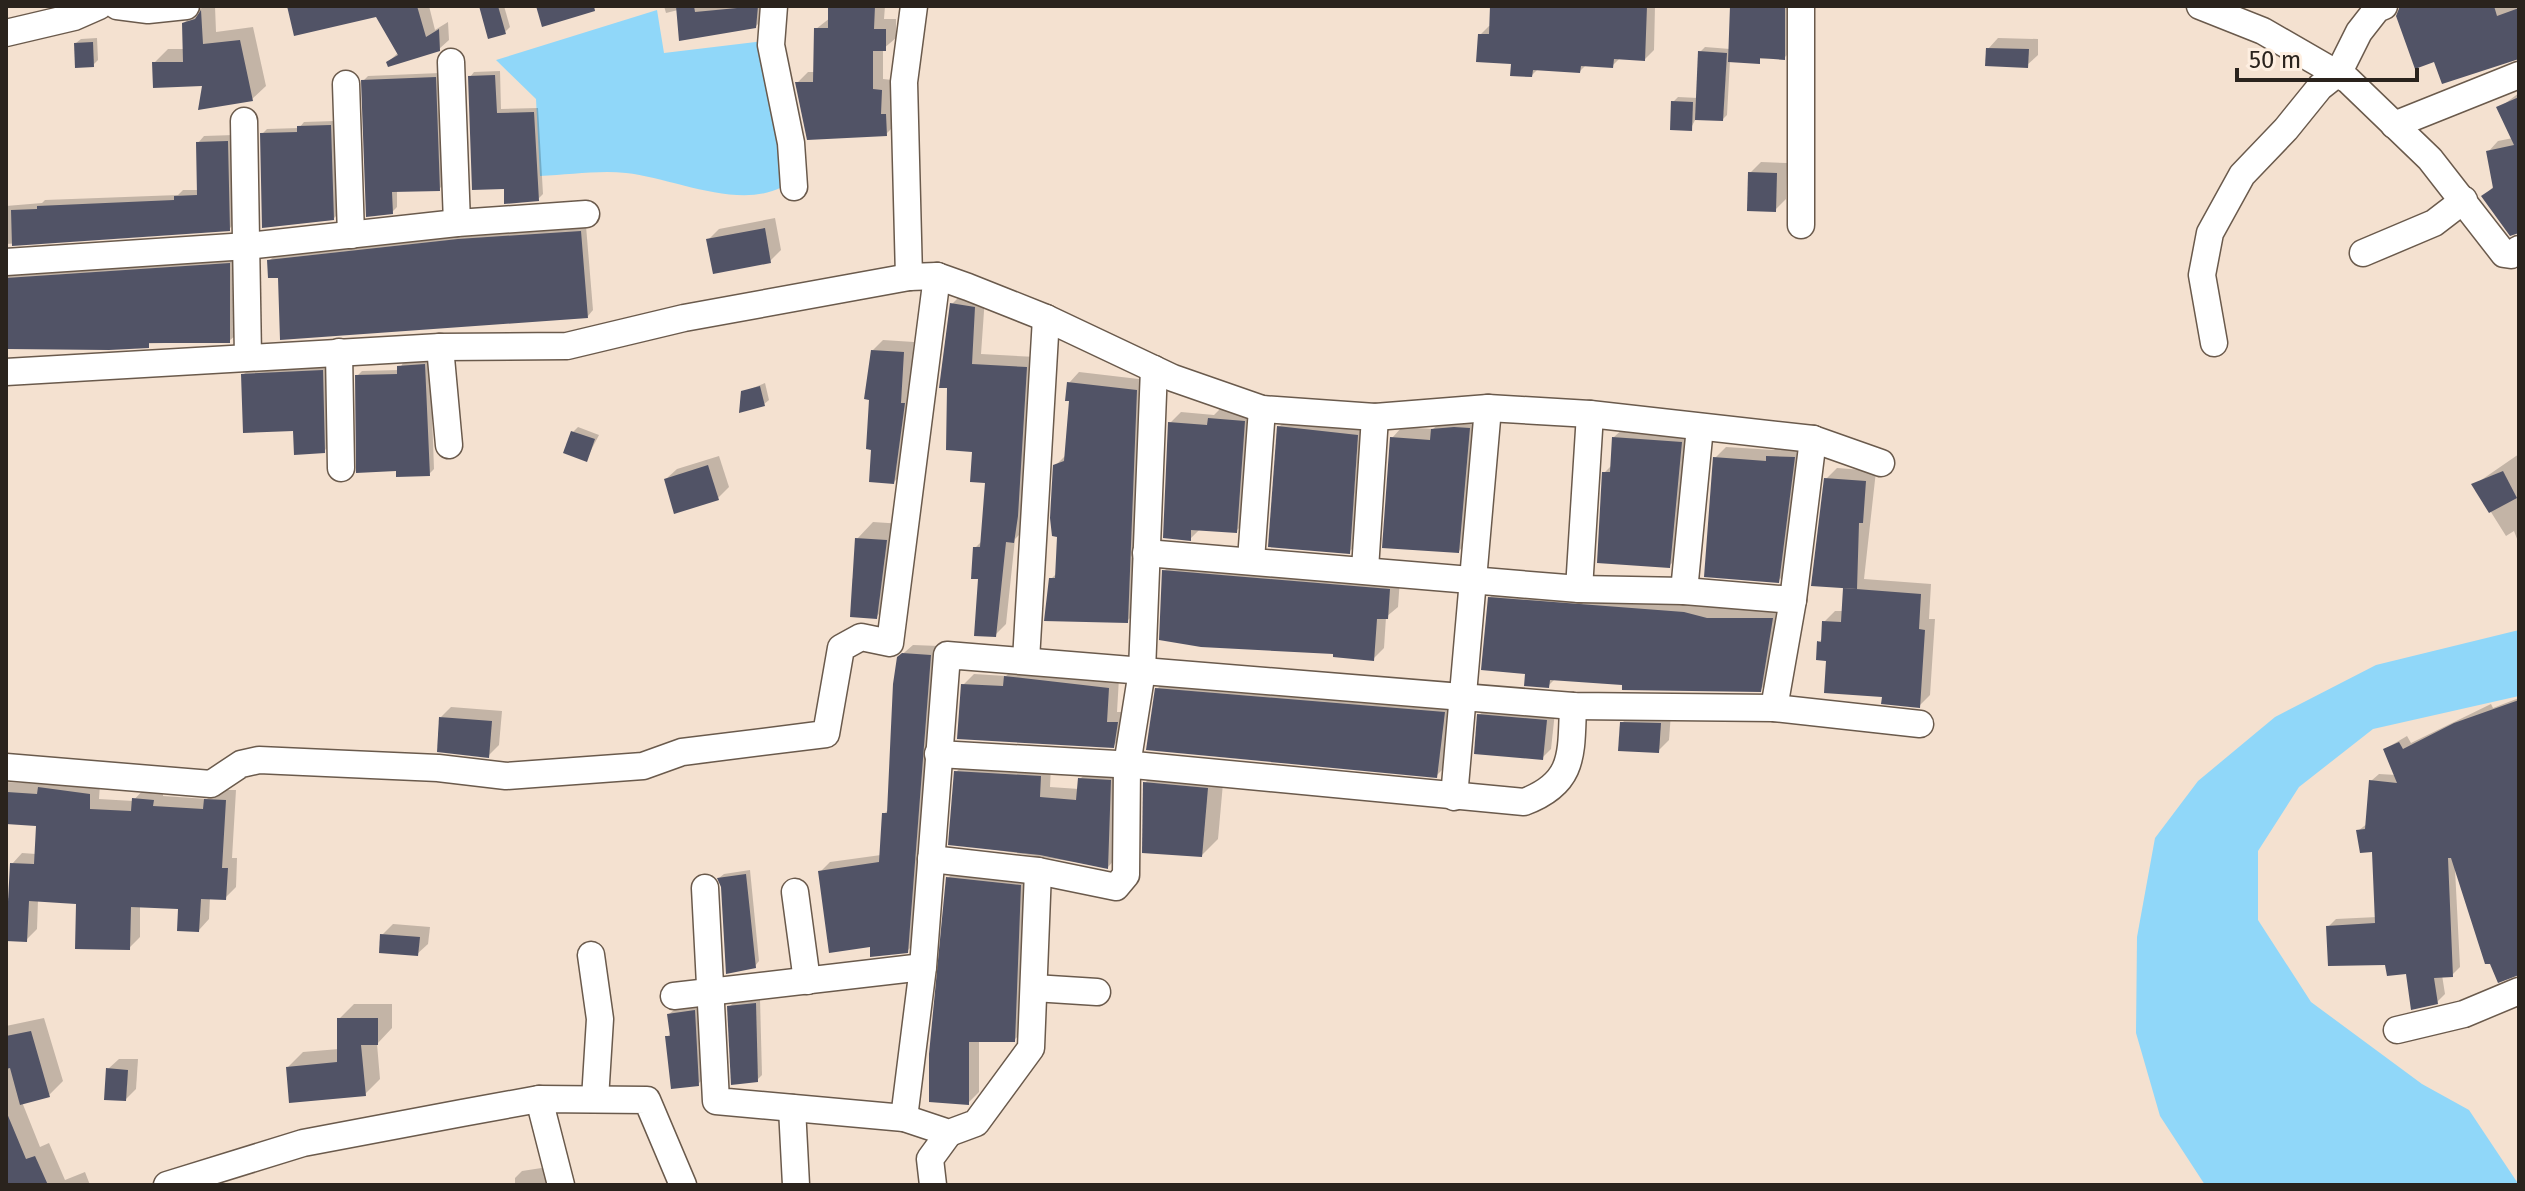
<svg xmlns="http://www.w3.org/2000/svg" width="2525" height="1191" viewBox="0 0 2525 1191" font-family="'Fira Sans',sans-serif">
<rect width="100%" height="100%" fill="#f4e1d0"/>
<g fill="#90d7f9">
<path d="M657 10 664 53 764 41 786 172 782 187C738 210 673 178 626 173 599 170 568 175 540 176L536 99 496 60Z"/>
<polygon points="2519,630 2519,696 2373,729 2299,787 2258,851 2258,920 2311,1002 2422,1084 2469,1110 2519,1185 2205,1185 2160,1116 2136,1033 2137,937 2155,838 2198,781 2275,717 2376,665"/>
</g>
<g fill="#0003">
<polygon points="207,6 215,6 216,32 253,27 266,86 252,99 154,63 168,49 185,49 184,23 197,10"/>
<polygon points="289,6 429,6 435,30 448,22 449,40 439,49 388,62 399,52 377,15"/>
<polygon points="485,6 504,6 510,27 505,32"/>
<polygon points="664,6 766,6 765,17 755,27 678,10 666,13"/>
<polygon points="830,6 885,6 884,19 896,19 896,38 883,49 883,79 892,80 891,104 896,104 897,123 886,134 797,83 808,72 815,72 816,29 830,18"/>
<polygon points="1509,6 1655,6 1654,50 1645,59 1620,58 1613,65 1587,64 1580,71 1538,69 1532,75 1480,35 1489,26 1508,26"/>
<polygon points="1732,6 1794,6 1792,50 1784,58 1730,60 1727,115 1723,119 1696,118 1691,128 1673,102 1678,97 1698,98 1700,52 1705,47 1730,49"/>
<polygon points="2403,6 2519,6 2519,48 2435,59"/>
<polygon points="97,38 98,60 93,65 76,43 81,39"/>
<polygon points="1998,38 2038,39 2038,55 2027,65 1988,49"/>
<polygon points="500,71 501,109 538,108 543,194 538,199 506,187 470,77 474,72"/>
<polygon points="440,73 444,184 439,189 397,190 397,207 392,212 363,81 368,76"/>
<polygon points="2519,93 2519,231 2484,196 2495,185 2488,152 2498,141 2513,138 2499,108"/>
<polygon points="335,121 339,213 334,218 262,134 267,129 299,128 304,122"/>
<polygon points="234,135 235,223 229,229 6,244 6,206 42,203 45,200 178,195 183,190 199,190 198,143 204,136"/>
<polygon points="1761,162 1787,163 1786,199 1775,210 1750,173"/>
<polygon points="775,218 781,250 770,261 708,240 719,229"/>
<polygon points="586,226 593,310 588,316 280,276 269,261 275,255 466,234"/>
<polygon points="235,258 236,335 229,341 6,348 6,269"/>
<polygon points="962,294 985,297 981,354 1037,357 1024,530 1015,539 1006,624 995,635 975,548 983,540 987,481 974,450 952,304"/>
<polygon points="883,340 914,342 904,471 894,482 873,448 872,351"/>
<polygon points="430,360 434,469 429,474 357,376 362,371 399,370 404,361"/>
<polygon points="327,366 329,446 324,451 243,375 248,370"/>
<polygon points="1079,372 1147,380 1138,610 1127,621 1051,579 1057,573 1059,535 1055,466 1067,454 1071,399 1069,383"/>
<polygon points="765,383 769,400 764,404 743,392"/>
<polygon points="1221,408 1255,411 1247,520 1236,531 1200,529 1190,539 1170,423 1181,412 1214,415"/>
<polygon points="1290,416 1368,425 1360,541 1349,552 1279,427"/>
<polygon points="1480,418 1469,540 1459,551 1392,438 1402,427 1433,429 1444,419"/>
<polygon points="578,427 599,435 586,460 573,432"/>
<polygon points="1625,427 1692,432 1680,555 1669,566 1604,473 1613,464 1614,437"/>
<polygon points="1779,446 1804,447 1789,570 1778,581 1715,458 1726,447 1774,450"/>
<polygon points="2519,454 2519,544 2514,531 2506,536 2474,485"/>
<polygon points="719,456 729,487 718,498 666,479 677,469"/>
<polygon points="1837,468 1876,471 1864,579 1931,584 1929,619 1935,619 1930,695 1919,706 1884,695 1828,659 1819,642 1823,638 1824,622 1835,611 1844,611 1845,589 1826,479"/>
<polygon points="873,522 903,524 893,600 876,617 857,539"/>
<polygon points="1175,560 1400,579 1398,607 1386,617 1384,648 1373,659 1164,571"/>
<polygon points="1500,588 1696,602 1719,608 1782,608 1771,679 1760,690 1556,678 1548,686 1489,598"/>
<polygon points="913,645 939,646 917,941 907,951 873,945 820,872 830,862 881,855 884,814 889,809 898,658"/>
<polygon points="1016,666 1119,678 1117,712 1127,712 1124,735 1113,746 963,685 974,674 1006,676"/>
<polygon points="1168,678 1455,702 1447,765 1436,776 1157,689"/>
<polygon points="2519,698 2519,975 2455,869 2460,967 2452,975 2442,975 2445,994 2437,1002 2407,971 2387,963 2328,927 2336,919 2377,917 2374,850 2358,831 2368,823 2371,781 2379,774 2396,775 2385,749 2407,736 2411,743 2491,704 2493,708"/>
<polygon points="451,707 502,711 499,745 488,756 441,717"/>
<polygon points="1488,707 1555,712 1551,749 1542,758 1479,715"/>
<polygon points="1633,712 1671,713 1669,740 1658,751 1622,723"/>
<polygon points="967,761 1051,766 1050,787 1079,789 1080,779 1091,768 1121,770 1118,856 1108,867 951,843 956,772"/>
<polygon points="1161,766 1224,772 1218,839 1202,855 1145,783"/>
<polygon points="51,777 100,784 99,799 133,801 144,789 163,789 163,796 207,799 216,790 236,790 232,858 237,858 236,887 225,898 210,897 209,919 199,930 180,907 140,905 140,937 129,948 78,903 38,900 37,929 26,940 6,939 6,898 9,898 12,864 22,853 36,854 38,824 6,822 6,782 44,784"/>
<polygon points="959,867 1031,875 1025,1030 1014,1040 979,1040 979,1092 968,1103 948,878"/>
<polygon points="750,870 759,961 755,966 719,878 724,874"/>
<polygon points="393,924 430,927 428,944 417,954 382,935"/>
<polygon points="760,999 762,1075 757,1080 729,1007 734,1002"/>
<polygon points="354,1004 392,1004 392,1028 377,1044 380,1079 365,1094 288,1067 303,1052 339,1049 339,1019"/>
<polygon points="699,1006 703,1079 698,1084 667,1037 671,1033 669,1014 674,1010"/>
<polygon points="44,1018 63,1081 49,1095 22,1102 40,1147 49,1143 65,1180 85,1172 90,1185 6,1185 6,1026"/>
<polygon points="119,1059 138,1059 136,1089 126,1099 108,1069"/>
<polygon points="548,1167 550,1185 515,1185 515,1178 522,1171"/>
</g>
<g fill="#515366">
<polygon points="287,6 417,6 426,37 439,29 440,51 388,67 386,62 398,55 376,17 294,36"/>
<polygon points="479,6 498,6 506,34 488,39"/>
<polygon points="536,6 594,6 595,11 542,27"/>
<polygon points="676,6 694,6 695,12 758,6 756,28 679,41"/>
<polygon points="828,6 875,6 874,29 886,29 886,51 873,51 873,89 882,90 881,114 886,114 887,136 807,140 795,82 813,82 814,28 828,28"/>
<polygon points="1490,6 1647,6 1645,61 1614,59 1613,68 1581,66 1580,73 1533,70 1532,77 1510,76 1511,64 1476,62 1478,34 1489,34"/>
<polygon points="1730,6 1785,6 1785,60 1760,58 1760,64 1728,62"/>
<polygon points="2400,6 2494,6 2497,16 2519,8 2519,59 2442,84 2434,62 2415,69 2396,16"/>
<polygon points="201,10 203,44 240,40 253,101 198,110 202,86 153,88 152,62 183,62 182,23 195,19"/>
<polygon points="93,42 94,67 75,68 74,43"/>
<polygon points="1986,48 2029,49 2028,68 1985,66"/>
<polygon points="1698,51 1727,53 1723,121 1695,120"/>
<polygon points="495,75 497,113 534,112 539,201 504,204 504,189 472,190 468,76"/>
<polygon points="436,77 440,191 392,192 393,214 366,217 361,80"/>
<polygon points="2519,97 2519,233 2510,236 2481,196 2493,188 2486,151 2514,145 2496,107"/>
<polygon points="1671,101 1693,102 1692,131 1670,130"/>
<polygon points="331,125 334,220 262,228 260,133 297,132 297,126"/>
<polygon points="228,141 230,231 12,246 11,210 37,209 37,206 174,200 174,196 197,195 196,142"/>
<polygon points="1748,172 1777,173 1776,212 1747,211"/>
<polygon points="765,228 771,263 713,274 706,239"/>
<polygon points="581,231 588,318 280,340 278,278 268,278 267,260 458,239"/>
<polygon points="230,263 230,343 149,343 149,348 109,350 6,349 6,278"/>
<polygon points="950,303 975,307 972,364 1027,367 1018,516 1014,543 1006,542 996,637 974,636 978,579 971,579 973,547 980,547 985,483 970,482 972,452 946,450 947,388 939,388"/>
<polygon points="871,350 904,352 901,403 905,403 894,484 869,482 871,450 866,449 869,400 864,399"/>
<polygon points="425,364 430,476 396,477 396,471 356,473 355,375 397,374 397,366"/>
<polygon points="323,370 325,453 294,455 293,431 243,433 241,374"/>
<polygon points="1067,382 1137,390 1128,623 1044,621 1049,578 1055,578 1057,537 1052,536 1050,518 1053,465 1064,461 1069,401 1065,401"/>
<polygon points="760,386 765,406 739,413 741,391"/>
<polygon points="1208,418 1245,421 1237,533 1191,530 1191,541 1163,538 1168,422 1207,425"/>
<polygon points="1277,426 1358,435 1350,554 1268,547"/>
<polygon points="1454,427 1470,428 1459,553 1382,548 1390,437 1430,440 1431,429"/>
<polygon points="571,431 595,439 587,462 563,453"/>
<polygon points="1612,437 1682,442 1670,568 1597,563 1602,472 1610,472"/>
<polygon points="1766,456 1795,457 1779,583 1704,577 1713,457 1766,461"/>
<polygon points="708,465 719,500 674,514 664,479"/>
<polygon points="2503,471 2517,498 2489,513 2471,484"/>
<polygon points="1824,478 1866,481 1863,523 1859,523 1857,589 1811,586"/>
<polygon points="855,538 887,540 877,619 850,617"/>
<polygon points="1162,570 1390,589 1388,619 1377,619 1374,661 1333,657 1333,654 1201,647 1159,640"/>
<polygon points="1843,588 1921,594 1919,629 1925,630 1920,708 1881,704 1882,697 1824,693 1826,661 1816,660 1817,641 1821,642 1822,621 1841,622"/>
<polygon points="1488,597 1684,612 1707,618 1773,618 1761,692 1622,690 1622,685 1550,680 1549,688 1524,686 1525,674 1481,670"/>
<polygon points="902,653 931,655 908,953 870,957 870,947 829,953 818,871 879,862 882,813 887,813 893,684 897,657"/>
<polygon points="1004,676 1109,688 1107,722 1118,722 1114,748 957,739 961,684 1003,686"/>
<polygon points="1155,688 1445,712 1437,778 1146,750"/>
<polygon points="2519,700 2519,975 2498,983 2490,964 2485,964 2451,858 2448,858 2453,977 2434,978 2438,1004 2411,1010 2406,974 2387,976 2385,965 2328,966 2326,926 2375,923 2372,852 2360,853 2356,830 2365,829 2369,780 2397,783 2383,749 2399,742 2403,749 2454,723"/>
<polygon points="1477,714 1547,720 1543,760 1474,754"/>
<polygon points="439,717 492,721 489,758 437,752"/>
<polygon points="1620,722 1661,723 1659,753 1618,751"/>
<polygon points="954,771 1041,776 1040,797 1076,800 1078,778 1111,780 1108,869 1040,855 948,845"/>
<polygon points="1143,782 1208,788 1202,857 1142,853"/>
<polygon points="38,787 90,794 90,809 131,811 132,798 154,800 153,806 203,809 204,799 226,800 222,868 228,868 226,900 201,899 199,932 177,931 178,909 131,907 130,950 75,949 76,904 29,901 27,942 6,941 10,863 34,864 36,826 6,824 7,792 37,794"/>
<polygon points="746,874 756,968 726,974 721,887 717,878"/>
<polygon points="946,877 1021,885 1015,1042 969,1042 969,1105 929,1102 929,1054"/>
<polygon points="380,934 420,937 418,956 379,953"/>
<polygon points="756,1003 758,1082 731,1085 727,1006"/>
<polygon points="695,1010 699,1086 671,1089 665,1036 670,1036 667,1014"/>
<polygon points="337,1018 378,1018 378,1045 361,1045 366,1096 289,1103 286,1067 337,1062"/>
<polygon points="31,1031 50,1097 20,1105 10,1068 6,1069 6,1036"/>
<polygon points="106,1068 128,1070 126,1101 104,1100"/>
<polygon points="6,1111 26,1159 35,1156 48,1185 6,1185"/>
</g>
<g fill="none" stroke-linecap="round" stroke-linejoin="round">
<defs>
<g id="street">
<polyline points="117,6 148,10 186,6"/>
<polyline points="774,6 771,45 791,143 794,187"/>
<polyline points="2200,6 2263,31 2348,80 2430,159 2504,254 2511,255 2519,249"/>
<polyline points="6,33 74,17 99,6"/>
<polyline points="451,62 457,223"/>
<polyline points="346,84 351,235"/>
<polyline points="244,121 248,357"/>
<polyline points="2394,125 2519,75"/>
<polyline points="1801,225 1801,6"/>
<polyline points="2363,253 2434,223 2464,200"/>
<polyline points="6,262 247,246 457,223 586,214"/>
<polyline points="909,277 904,82 914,6"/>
<polyline points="2214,343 2202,275 2210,233 2242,175 2286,129 2320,87 2339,72 2359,32 2377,9 2384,6"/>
<polyline points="440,347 449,445"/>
<polyline points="339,352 341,468"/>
<polyline points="6,372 440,347 567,346 684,318 909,277 937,276 968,287 1046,318 1173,378 1262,409 1375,417 1488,408 1590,414 1813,439 1881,463"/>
<polyline points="1146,553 1579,589 1684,591 1793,600"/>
<polyline points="1251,560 1262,409"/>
<polyline points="1365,569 1375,417"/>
<polyline points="1579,589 1590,414"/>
<polyline points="1684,591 1700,427"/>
<polyline points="1026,660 1046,318"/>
<polyline points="1774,708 1793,600 1813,439"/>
<path d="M938 754 1134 765 1524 802C1575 783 1571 754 1573 706"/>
<polyline points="6,767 211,784 241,764 259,760 438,768 506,776 643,766 682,752 826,734 841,648 861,637 890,643 937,276"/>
<polyline points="1454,797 1488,408"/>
<polyline points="931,859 1038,871 1116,887 1126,875 1127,765 1142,671 1154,369"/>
<polyline points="705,888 716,1101 904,1118 949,1133 976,1123 1031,1048 1038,871"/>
<polyline points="795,892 807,981"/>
<polyline points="591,955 600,1019 595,1099"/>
<polyline points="1034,988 1097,992"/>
<polyline points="674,996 923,967"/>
<polyline points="2397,1030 2464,1014 2519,991"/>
<polyline points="539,1099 561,1185"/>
<polyline points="792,1108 796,1185"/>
<polyline points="904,1118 923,967 947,655 1573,706 1774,708 1920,724"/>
<polyline points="167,1185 303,1143 462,1113 539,1099 647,1100 683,1185"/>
<polyline points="933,1185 930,1159 949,1133"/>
</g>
</defs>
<use href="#street" stroke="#6a5a4c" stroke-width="29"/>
<use href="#street" stroke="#fff" stroke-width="26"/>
</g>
<rect width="2525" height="1191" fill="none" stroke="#2a231d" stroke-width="16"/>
<path d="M2237 68v12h180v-12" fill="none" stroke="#2a231d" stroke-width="4"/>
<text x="2249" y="68" font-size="24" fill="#2a231d" stroke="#feefe1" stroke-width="6" paint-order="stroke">50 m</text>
</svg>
